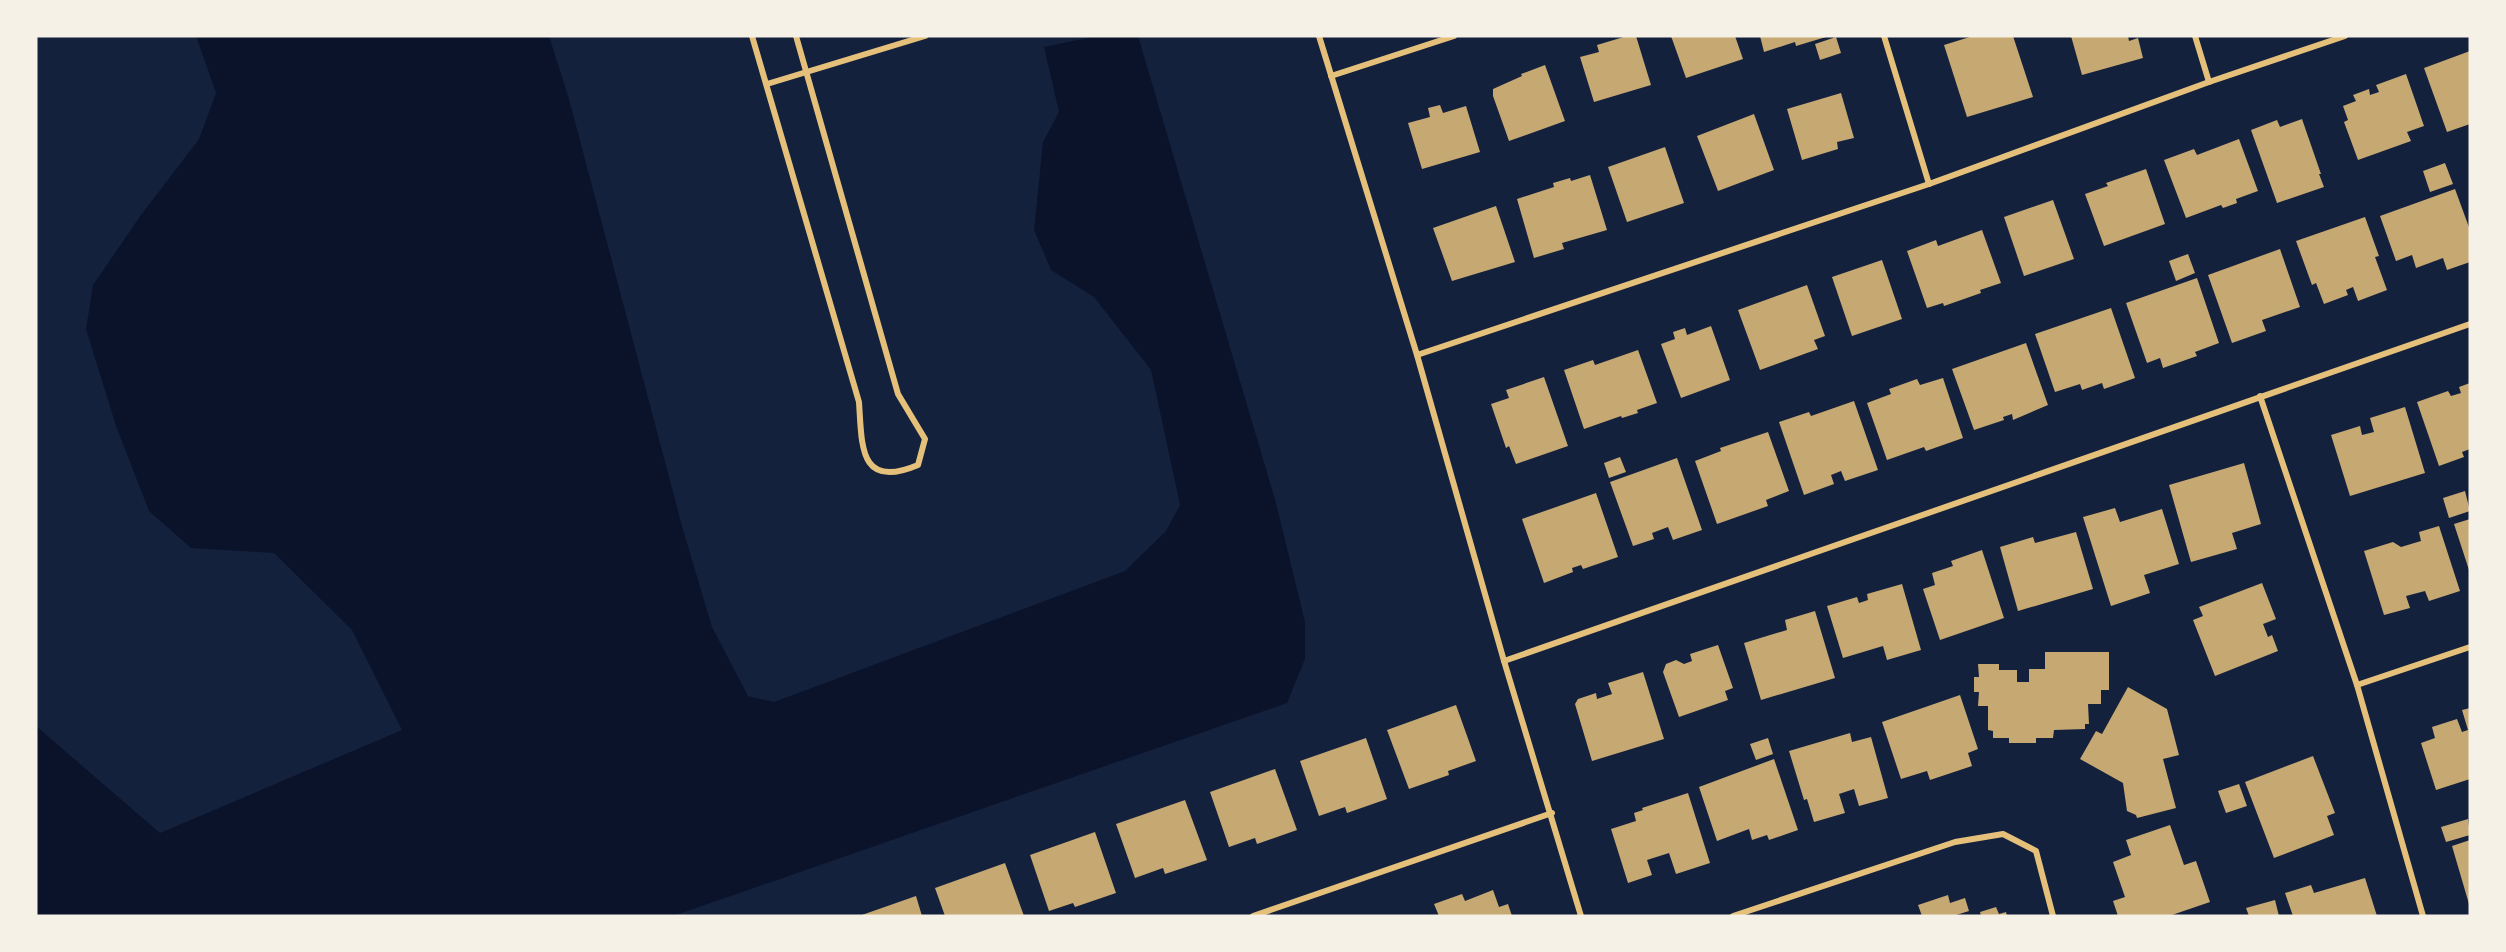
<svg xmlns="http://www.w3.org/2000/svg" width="2506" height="952" viewBox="0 0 2506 952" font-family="Raleway,sans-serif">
<rect width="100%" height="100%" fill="#14213d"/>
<polygon fill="#0b132b" points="196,36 549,36 569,99 682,526 712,627 748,696 774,702 1125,571 1166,531 1180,505 1151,370 1094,297 1051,270 1034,230 1043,142 1059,112 1044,47 1097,36 1138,36 1276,503 1305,622 1305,659 1287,703 673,916 36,916 36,726 160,833 402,730 352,630 274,553 191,548 149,511 116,426 86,329 93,285 141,215 199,139 216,93"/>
<g fill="#c6a872">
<polygon points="1627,36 1636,36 1651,85 1594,102 1580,57 1599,52 1597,45"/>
<polygon points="1671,36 1735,36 1743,59 1686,78"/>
<polygon points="1760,36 1826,36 1826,37 1796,46 1795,42 1764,52"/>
<polygon points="1973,36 2013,36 2033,97 1967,117 1944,45"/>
<polygon points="2071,36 2128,36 2129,41 2138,38 2143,58 2082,75"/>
<polygon points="1836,37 1841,53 1820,60 1815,44"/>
<polygon points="2470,51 2470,124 2447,132 2424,68"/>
<polygon points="1545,65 1565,121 1509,141 1493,96 1493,89 1522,76 1521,74"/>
<polygon points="2406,74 2424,126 2407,132 2411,141 2358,160 2344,122 2348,120 2343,106 2356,101 2353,95 2369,89 2370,95 2379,92 2376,85"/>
<polygon points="1841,93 1854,138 1837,142 1838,149 1802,160 1787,109"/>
<polygon points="1440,105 1443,113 1466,106 1480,152 1422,169 1408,123 1430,117 1428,108"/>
<polygon points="1754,114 1774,170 1718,191 1697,136"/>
<polygon points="2302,119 2321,174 2319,174 2324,187 2277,203 2251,130 2277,120 2280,127"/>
<polygon points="2239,139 2258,191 2236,199 2237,203 2223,208 2221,205 2186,218 2164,160 2194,149 2197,155"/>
<polygon points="1665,147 1684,203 1627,222 1608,167"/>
<polygon points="2445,163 2453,184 2430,192 2423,171"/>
<polygon points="2146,169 2165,224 2104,246 2085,194 2108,186 2106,183"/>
<polygon points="1590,175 1607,230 1562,243 1564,249 1534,258 1517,199 1554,187 1553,183 1570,178 1571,181"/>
<polygon points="2455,189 2470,230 2470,262 2447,270 2443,258 2416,268 2412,255 2396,261 2380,216"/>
<polygon points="2053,200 2074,259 2024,276 2004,217"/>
<polygon points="1496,206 1515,262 1452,281 1433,228"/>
<polygon points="2365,217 2379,256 2375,257 2387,290 2358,301 2353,287 2346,290 2348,295 2324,304 2316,283 2312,285 2296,241"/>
<polygon points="1982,230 2001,283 1980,290 1981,293 1944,306 1943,303 1927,308 1907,251 1936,240 1938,246"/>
<polygon points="2280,249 2300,307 2262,320 2266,331 2232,343 2208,275"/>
<polygon points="2188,254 2195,273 2176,281 2169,261"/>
<polygon points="1882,260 1902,319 1852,336 1832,277"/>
<polygon points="2197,278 2219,343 2195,352 2197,356 2163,368 2160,358 2147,363 2126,303"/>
<polygon points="1807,285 1825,336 1814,340 1818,349 1760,370 1738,310"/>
<polygon points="2111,308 2135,378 2104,389 2102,383 2082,390 2080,384 2055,392 2035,334"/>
<polygon points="1711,326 1730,380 1681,398 1661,344 1675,339 1673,332 1685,328 1687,335"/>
<polygon points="2026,343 2048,405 2013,420 2012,414 2003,417 2004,420 1974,430 1952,369"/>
<polygon points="1638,350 1657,403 1637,410 1638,413 1622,418 1621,416 1584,429 1564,370 1593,360 1595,365"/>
<polygon points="1544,377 1568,446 1516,464 1509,446 1506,448 1491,404 1509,398 1506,390"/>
<polygon points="1943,378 1963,438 1926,451 1924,447 1887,460 1867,403 1891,394 1889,389 1917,379 1920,385"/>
<polygon points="2470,383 2470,449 2462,452 2464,457 2439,466 2417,402 2448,391 2451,396 2461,393 2459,387"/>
<polygon points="1854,401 1878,470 1845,481 1841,471 1831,475 1834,484 1804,495 1779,422 1809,412 1811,416"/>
<polygon points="2405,407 2425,473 2350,496 2331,435 2360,426 2362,435 2374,432 2370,418"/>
<polygon points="1768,432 1789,491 1766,500 1768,506 1717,524 1695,461 1721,451 1720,448"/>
<polygon points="1620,457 1626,472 1609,478 1604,463"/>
<polygon points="1677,458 1702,530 1673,540 1668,527 1652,533 1654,539 1633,546 1610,482"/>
<polygon points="2244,463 2261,524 2232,533 2237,549 2191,562 2169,485"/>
<polygon points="2465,491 2470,511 2449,518 2443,498"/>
<polygon points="1596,493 1618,557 1583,569 1581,565 1572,568 1573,572 1544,583 1522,519"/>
<polygon points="2115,508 2120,522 2162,509 2179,564 2144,575 2150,593 2111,606 2083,517"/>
<polygon points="2470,519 2470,573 2454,524"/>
<polygon points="2439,526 2460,591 2429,601 2425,591 2406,596 2410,608 2384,615 2364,551 2393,542 2401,547 2421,541 2419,532"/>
<polygon points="2076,532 2093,589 2018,611 2000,547 2033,537 2035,543"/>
<polygon points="1982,550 2004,618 1940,640 1923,589 1935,585 1932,573 1953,566 1951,561"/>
<polygon points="2262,583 2276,619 2263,624 2268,637 2272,635 2278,651 2215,676 2193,620 2203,616 2199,607"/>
<polygon points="1902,584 1921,650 1887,660 1883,646 1843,658 1827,606 1857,597 1859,603 1868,600 1867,594"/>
<polygon points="1815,611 1835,678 1761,700 1744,643 1787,630 1785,620"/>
<polygon points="1718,645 1733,688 1725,691 1728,700 1679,717 1663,672 1666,664 1676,660 1684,664 1692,661 1690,654"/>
<polygon points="2045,652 2109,652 2109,690 2101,690 2101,704 2088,704 2089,724 2085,724 2085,729 2054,730 2053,738 2036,738 2036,743 2009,743 2009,738 1993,738 1993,731 1988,730 1988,706 1978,706 1979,692 1974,692 1974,677 1979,677 1978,664 1999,664 1999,670 2017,670 2017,682 2029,682 2029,669 2045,669"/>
<polygon points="1643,672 1664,739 1592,761 1575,704 1578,699 1596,693 1597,699 1612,694 1608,683"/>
<polygon points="2128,687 2167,709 2179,755 2163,759 2176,808 2137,818 2136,815 2127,811 2123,783 2080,759 2096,731 2102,734"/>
<polygon points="1960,695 1978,749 1968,753 1972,766 1930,780 1927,771 1901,779 1882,722"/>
<polygon points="1456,705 1476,761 1448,771 1449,775 1409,789 1387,730"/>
<polygon points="2470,708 2470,779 2436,790 2421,743 2435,738 2432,727 2457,719 2462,732 2468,730 2462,710"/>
<polygon points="1850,733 1852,742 1871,737 1888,798 1859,806 1854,789 1839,794 1845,813 1814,822 1807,799 1804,800 1789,751"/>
<polygon points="1366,738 1387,799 1347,813 1345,807 1319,816 1300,761"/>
<polygon points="1768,738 1773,754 1756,760 1750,744"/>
<polygon points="2313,756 2335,813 2327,816 2334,835 2274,858 2245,782"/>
<polygon points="1774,759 1798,830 1769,840 1767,835 1752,840 1749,829 1717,841 1699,787"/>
<polygon points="1275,769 1297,830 1257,844 1255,838 1229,847 1210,792"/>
<polygon points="2239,784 2247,806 2226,813 2218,791"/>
<polygon points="1688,793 1710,863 1676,874 1669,853 1647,860 1652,875 1628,883 1611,829 1636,821 1634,813 1643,810 1642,808"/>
<polygon points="1185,800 1207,860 1165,874 1163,868 1135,878 1116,824"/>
<polygon points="2468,819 2470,835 2446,842 2441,827"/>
<polygon points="2170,825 2184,865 2196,861 2210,902 2169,916 2118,916 2113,901 2125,897 2113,862 2131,855 2126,840"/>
<polygon points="1095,832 1116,893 1075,907 1073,903 1049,911 1030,855"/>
<polygon points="2470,840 2470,904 2469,904 2452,846"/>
<polygon points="1005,863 1024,916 945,916 935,888"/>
<polygon points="2365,878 2377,916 2293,916 2285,893 2311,885 2314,893"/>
<polygon points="1493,890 1499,907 1508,904 1512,916 1439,916 1434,904 1462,894 1465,901"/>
<polygon points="1948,895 1950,903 1965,898 1969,911 1953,916 1922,916 1918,905"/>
<polygon points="916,896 922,916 859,916"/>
<polygon points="2275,900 2279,916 2249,916 2246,908"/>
<polygon points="1996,907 1999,914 2006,912 2007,916 1981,916 1980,912"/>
</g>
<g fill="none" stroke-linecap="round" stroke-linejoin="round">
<g stroke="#e5c07b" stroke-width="6">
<path d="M752 36 859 402C862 446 859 490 918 465L925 439 898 394 796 36"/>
<polyline points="1319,36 1417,355 1504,661 1581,916"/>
<polyline points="1884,36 1929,184"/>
<polyline points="2195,36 2209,82"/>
<polyline points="1331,76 1454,36"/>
<polyline points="767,84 925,36"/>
<polyline points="1417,355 1929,184 2209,82 2345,36"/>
<polyline points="2260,396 2357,685 2423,916"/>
<polyline points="1504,661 2470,324"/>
<polyline points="2357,685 2470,647"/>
<polyline points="1253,916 1552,813"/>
<polyline points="1733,916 1955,842 2003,834 2036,851 2053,916"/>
</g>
</g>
<rect width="2506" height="952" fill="none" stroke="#f6f1e7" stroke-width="75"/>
</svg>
